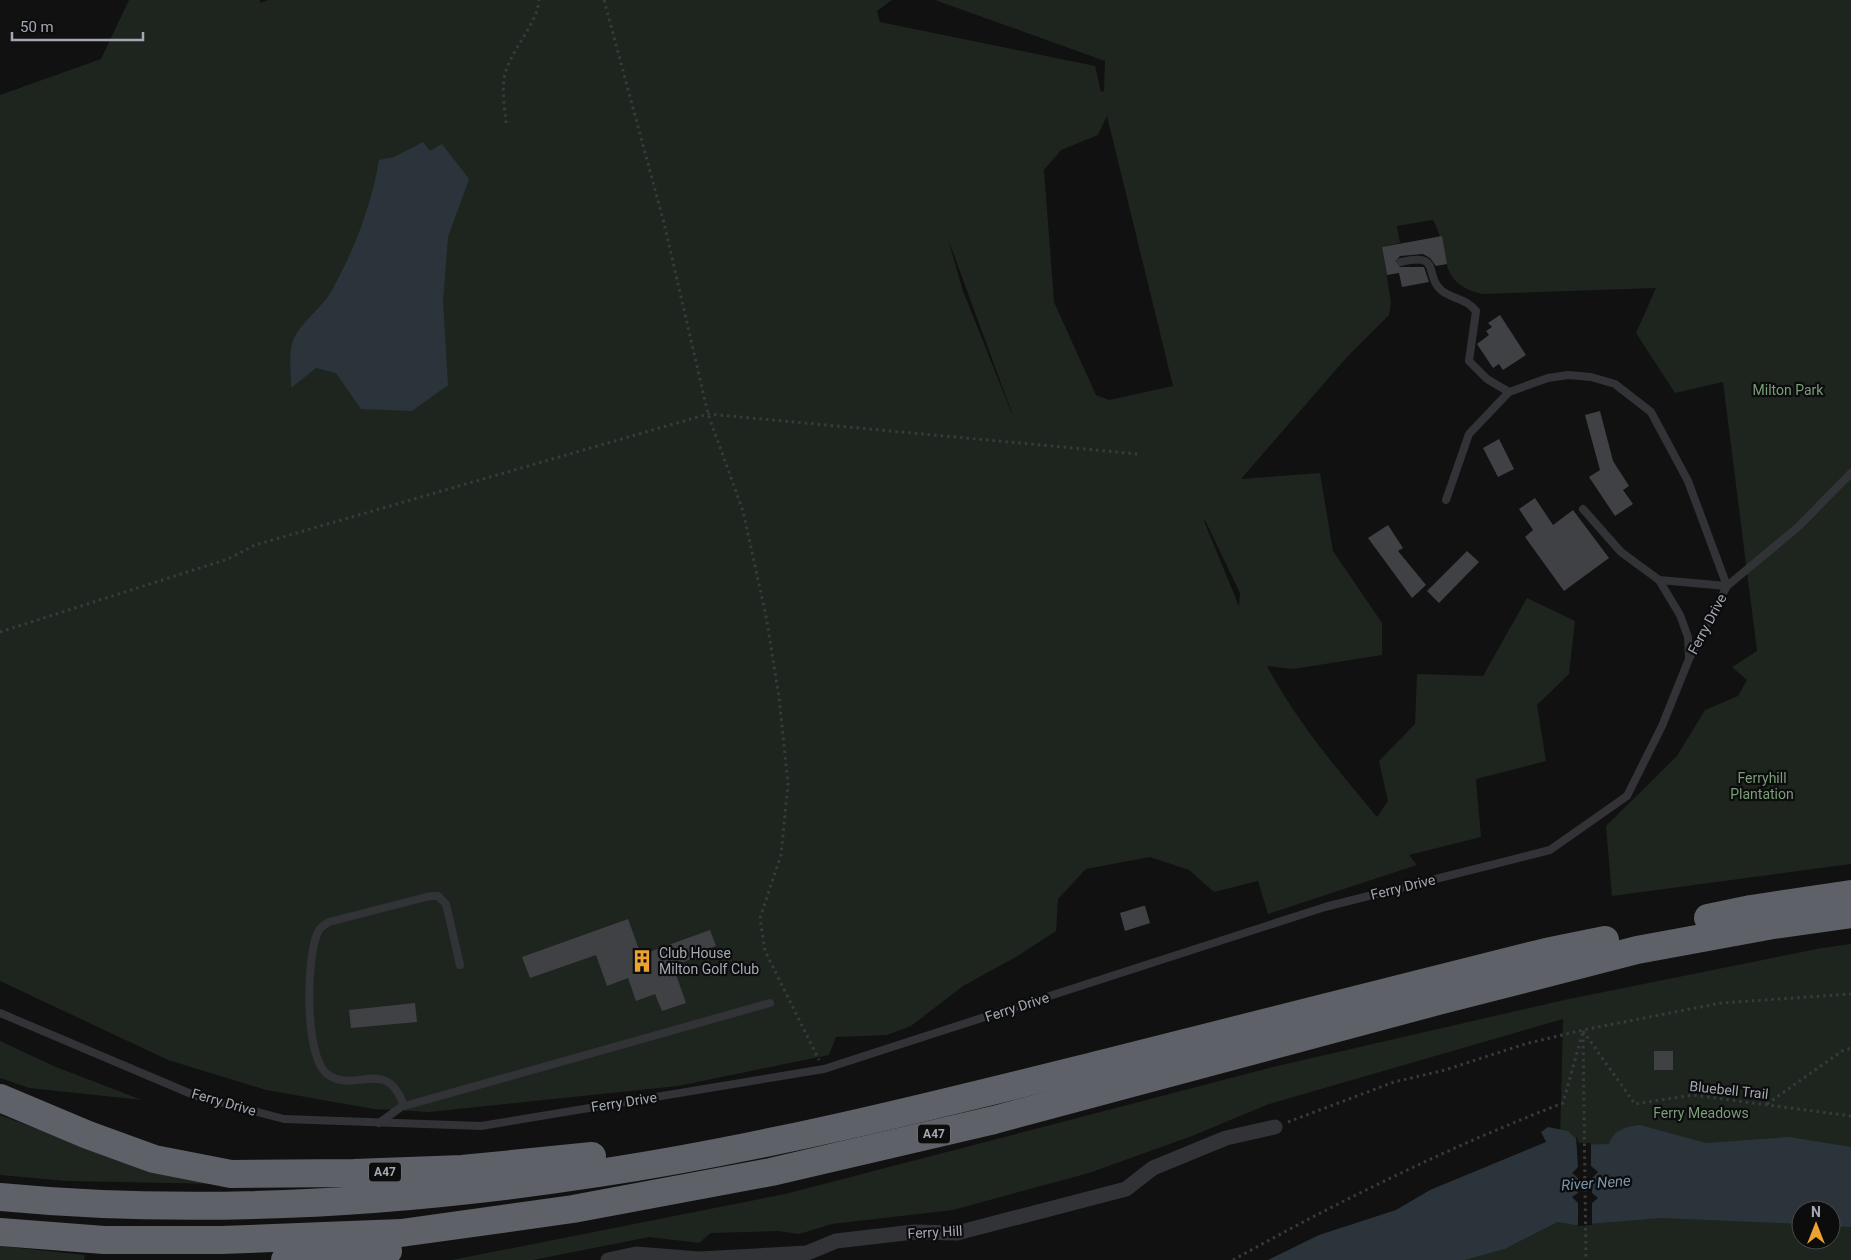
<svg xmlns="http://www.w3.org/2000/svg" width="1851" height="1260" viewBox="0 0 1851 1260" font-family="Roboto,sans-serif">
<rect width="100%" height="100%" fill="#111112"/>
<g fill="#1d251e" fill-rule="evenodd">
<path d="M129 0H260V3L268 0H892L877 11 880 22 1095 66 1101 92 1104 91 1105 61 935 0H1851V864L1612 896 1606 826 1677 756 1705 710 1738 696 1747 680 1732 667 1757 651 1723 382 1675 393 1636 333 1656 288 1482 294C1436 283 1451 254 1433 220L1397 226 1400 243 1382 247 1391 302 1389 315 1347 357 1241 479 1320 473 1333 551 1382 623V655L1293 669 1267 666C1297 722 1337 769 1377 817L1388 801 1379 761 1415 724 1417 674 1483 676 1527 598 1575 621 1569 674 1537 705 1546 761 1476 779 1481 837 1409 855 1417 865 1268 914 1258 881 1214 892 1189 870 1150 857 1086 869 1058 899 1056 931 1016 957 963 986 911 1026 887 1035 836 1037 829 1055 678 1086 429 1112 374 1109 266 1090 168 1060 0 981V95L101 59ZM1107 116 1173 386 1109 400 1096 395 1054 302 1044 170 1061 150 1098 135ZM948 239 1012 413V414L963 291ZM1205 520 1240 593 1239 606 1204 521Z"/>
<path d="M1851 944V1260H1465L1505 1249 1558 1222 1563 1019 1269 1104 1192 1136 1089 1173 953 1210 832 1224 799 1234 778 1231 711 1233 699 1243 649 1237 533 1260H452L785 1194 1277 1066 1564 1000 1822 948ZM1801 1210H1831V1240H1801Z"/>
<polygon points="0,1041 56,1067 142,1100 29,1088 0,1078"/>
<polygon points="0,1115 123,1161 221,1184 67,1181 0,1175"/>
<polygon points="0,1246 85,1255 84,1260 0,1260"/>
</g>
<g fill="#2b343a">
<path d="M423 142 430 151 442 144 469 179 448 237 443 301 448 385 412 411 361 409 336 373 316 368 291 388C291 373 288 352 294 338 303 320 323 307 332 290 355 248 371 207 379 160L394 157Z"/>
<path d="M1640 1125 1706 1143 1789 1137 1851 1147V1227L1831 1226V1210H1801V1224L1662 1218 1575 1225 1558 1222 1505 1249 1465 1260H1268L1319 1235 1396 1210 1430 1190 1546 1142 1541 1132 1548 1127 1568 1131 1577 1140V1145L1609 1144C1613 1130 1628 1126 1640 1125Z"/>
</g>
<polygon fill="#111112" points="1576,1136 1579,1143 1591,1143 1591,1166 1598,1172 1592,1178 1592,1193 1598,1198 1592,1203 1592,1225 1578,1226 1578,1203 1572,1197 1578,1193 1578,1178 1572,1173 1578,1167"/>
<g fill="#404145">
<polygon points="1442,236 1447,264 1436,266 1430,258 1423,254 1400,256 1396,261 1400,267 1424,267 1429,282 1402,287 1399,273 1387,275 1382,247"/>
<polygon points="1500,315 1526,355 1503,370 1499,364 1493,368 1477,344 1489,335 1486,331 1492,327 1488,323"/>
<polygon points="1600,411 1613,461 1629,486 1623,490 1633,504 1615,516 1589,477 1600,470 1585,415"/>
<polygon points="1499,439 1514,469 1498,477 1483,448"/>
<polygon points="1535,498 1553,525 1573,510 1609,558 1564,591 1525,537 1533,530 1519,509"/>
<polygon points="1388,525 1403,548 1398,551 1426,585 1412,598 1368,538"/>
<polygon points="1467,551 1479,562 1439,603 1427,591"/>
<polygon points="1143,906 1145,906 1150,923 1125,931 1120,913"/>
<polygon points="628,919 641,955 710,930 716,946 698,953 699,956 673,966 686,1003 662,1011 655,994 636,1001 628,978 607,986 596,955 530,978 522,957"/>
<polygon points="415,1003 417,1022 351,1028 349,1010"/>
<rect x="1654" y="1051" width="19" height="19"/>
</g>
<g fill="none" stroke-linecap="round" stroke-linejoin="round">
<g stroke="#383a3e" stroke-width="3" stroke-dasharray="2.5 4" stroke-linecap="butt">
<polyline points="604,0 664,223 708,414 743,511 766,616 779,697 788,784 781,855 760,918 765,951 819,1060"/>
<path d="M506 123C505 109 502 93 504 79 508 52 537 26 539 0"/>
<polyline points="0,632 228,559 255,545 708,414 1138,454"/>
<polyline points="1583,1031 1635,1104 1693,1095 1851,1116"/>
<polyline points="1583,1033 1586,1260"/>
<polyline points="1767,1104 1842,1051 1851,1048"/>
<polyline points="1288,1122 1394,1082 1445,1070 1525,1044 1583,1030 1721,1003 1851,994"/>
<path d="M1233 1260C1339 1201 1449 1147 1563 1103L1583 1031"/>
</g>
<g stroke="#323337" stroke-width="8">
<path d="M1401 262C1443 252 1423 275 1442 291 1453 299 1467 299 1476 311L1469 361 1487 379 1509 392"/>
<polyline points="1446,500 1469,434 1509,392 1548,378 1568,375 1591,377 1615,384 1651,412 1688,481 1727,586 1659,580"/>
<polyline points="1583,509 1621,552 1659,580 1680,615 1688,637 1689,657"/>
<polyline points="0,1013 196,1096 284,1119 481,1126 824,1069 1325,907 1550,850 1627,796 1662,726 1689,659 1727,586 1798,527 1851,473"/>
<path d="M404 1106C386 1055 356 1095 327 1074 304 1055 306 957 318 932 320 927 324 925 329 922L430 896H438L446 904 460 965"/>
<polyline points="379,1123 401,1107 770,1003"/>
</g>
<polyline stroke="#323337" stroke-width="15" points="608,1260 636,1254 699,1259 807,1253 836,1241 914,1232 957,1233 1126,1189 1153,1168 1226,1138 1275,1127"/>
<g stroke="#5e6168" stroke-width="28">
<polyline points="1708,918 1751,909 1851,894"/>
<polyline points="0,1098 88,1135 154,1159 231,1174 354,1173 462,1169 592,1156"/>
<path d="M0 1197C199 1216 402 1203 599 1173 771 1147 940 1104 1109 1062 1254 1025 1400 989 1546 952L1605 940"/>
<polyline points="0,1232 104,1240 221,1240 401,1233 573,1209 771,1172 994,1120 1438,1001 1637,950 1773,925 1851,914"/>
<polyline points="285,1260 388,1251"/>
</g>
</g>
<defs>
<symbol id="building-bare" viewBox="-9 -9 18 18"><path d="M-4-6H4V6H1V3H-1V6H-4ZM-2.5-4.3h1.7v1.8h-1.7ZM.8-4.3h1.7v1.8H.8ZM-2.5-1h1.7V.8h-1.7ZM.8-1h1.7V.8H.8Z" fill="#eaa231" stroke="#0c0c0d" stroke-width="2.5" paint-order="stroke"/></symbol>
</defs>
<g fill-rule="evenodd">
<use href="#building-bare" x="626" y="945" width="32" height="32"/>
</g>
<g text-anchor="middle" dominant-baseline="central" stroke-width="4.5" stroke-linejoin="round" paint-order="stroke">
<g fill="#0c0c0d" stroke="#767980" stroke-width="1">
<rect x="918" y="1124.5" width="32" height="19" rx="4"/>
<rect x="369" y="1162.5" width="32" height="19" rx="4"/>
</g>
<g font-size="12" font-weight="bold" fill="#a3a8b2">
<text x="934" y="1134">A47</text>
<text x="385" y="1172">A47</text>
</g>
<g font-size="14" fill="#7a9d7a" stroke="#0c0c0d">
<text x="1788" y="390">Milton Park</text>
<text x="1762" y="778">Ferryhill<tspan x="1762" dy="16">Plantation</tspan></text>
<text x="1701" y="1113">Ferry Meadows</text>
</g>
<g font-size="14" fill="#a3a8b2" stroke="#0c0c0d">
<text transform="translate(1707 624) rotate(-62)">Ferry Drive</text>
<text transform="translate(1403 887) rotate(-14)">Ferry Drive</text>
<text transform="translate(1017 1007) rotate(-18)">Ferry Drive</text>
<text transform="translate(1729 1090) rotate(6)">Bluebell Trail</text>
<text transform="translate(224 1102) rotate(16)">Ferry Drive</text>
<text transform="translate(624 1102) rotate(-9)">Ferry Drive</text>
<text transform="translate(935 1232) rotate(-3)">Ferry Hill</text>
</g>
<g font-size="14" fill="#a3a8b2" stroke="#0c0c0d" text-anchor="start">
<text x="659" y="953">Club House<tspan x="659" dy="16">Milton Golf Club</tspan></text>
</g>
<g font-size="15" font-style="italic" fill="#7a98ad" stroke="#0c0c0d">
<text transform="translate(1596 1183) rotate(-4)">River Nene</text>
</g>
</g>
<g transform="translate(1816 1225)"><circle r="24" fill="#0c0c0d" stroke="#484a4f"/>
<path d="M0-4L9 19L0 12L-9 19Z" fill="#eaa231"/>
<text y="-8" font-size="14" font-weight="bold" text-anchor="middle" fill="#a3a8b2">N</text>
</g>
<path d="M12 32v8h131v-8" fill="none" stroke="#a3a8b2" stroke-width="2.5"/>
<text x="20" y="32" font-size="15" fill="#a3a8b2" stroke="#0c0c0d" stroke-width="4" paint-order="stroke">50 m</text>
</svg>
